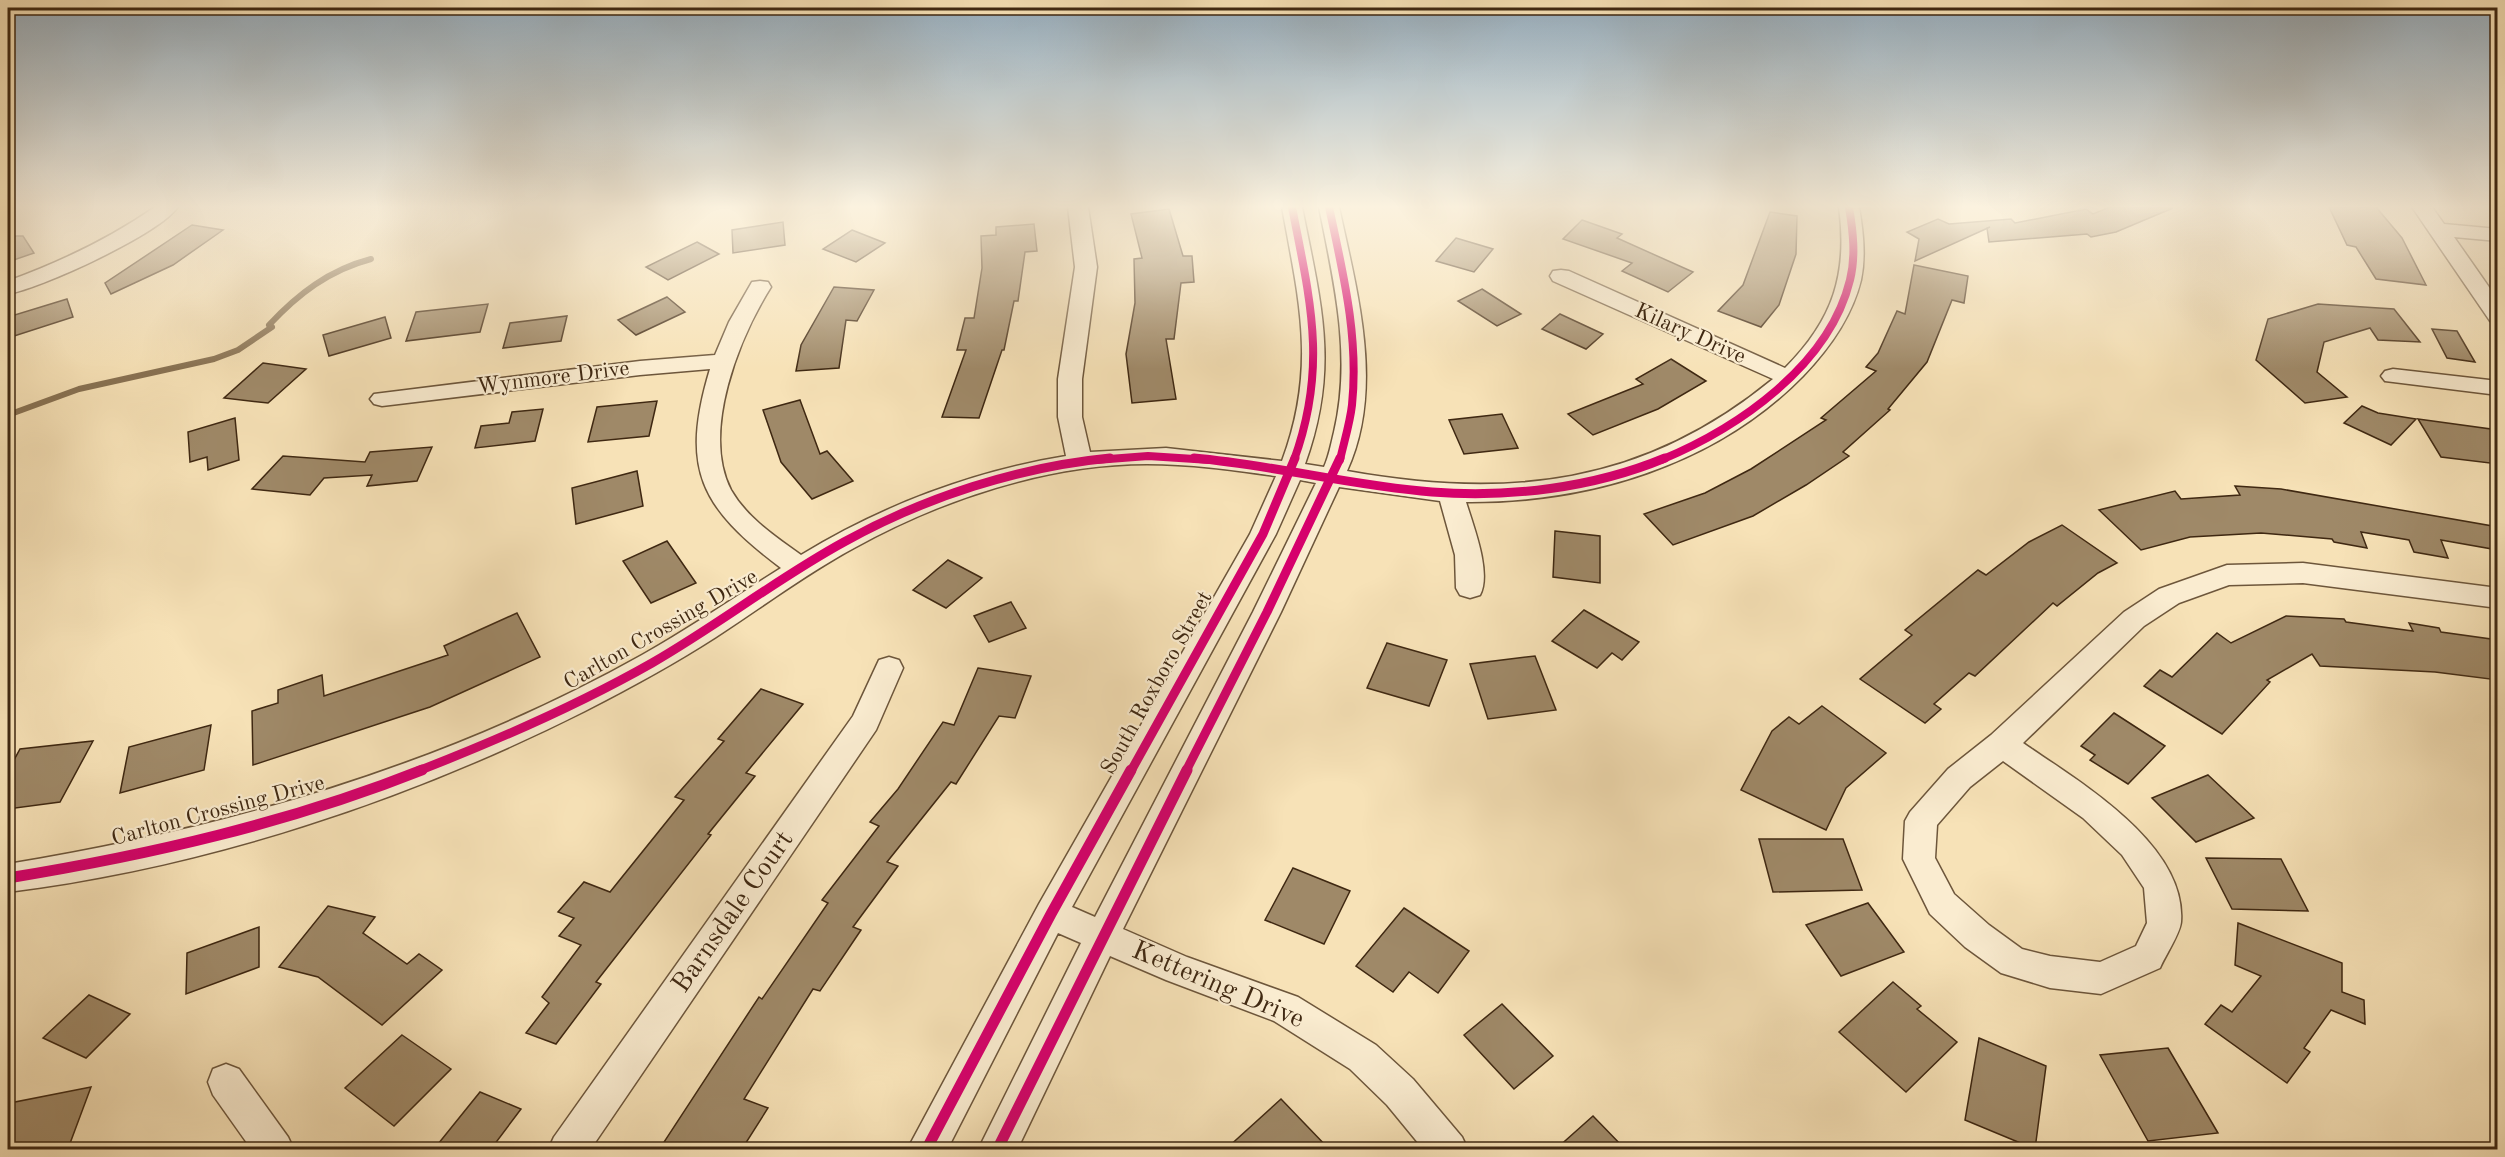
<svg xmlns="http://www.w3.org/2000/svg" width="2505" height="1157" viewBox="0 0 2505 1157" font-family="'Old Standard TT',serif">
<rect width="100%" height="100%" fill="#f7e2b7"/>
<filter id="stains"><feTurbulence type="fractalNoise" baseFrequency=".00333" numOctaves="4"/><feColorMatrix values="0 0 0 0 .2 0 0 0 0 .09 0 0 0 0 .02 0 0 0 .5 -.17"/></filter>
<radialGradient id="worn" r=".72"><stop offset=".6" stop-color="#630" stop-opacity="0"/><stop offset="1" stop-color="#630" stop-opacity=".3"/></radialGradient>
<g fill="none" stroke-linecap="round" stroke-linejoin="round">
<path stroke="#887253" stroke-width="6" d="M8 415 79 389 214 359 238 350 272 327 269 325C298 294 329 270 371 259"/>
</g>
<g fill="#9f8968" stroke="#3f2812" stroke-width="1.5">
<polygon points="2110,207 2173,208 2116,232 2091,237 2087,234 1989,242 1987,228 1990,227 1915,261 1919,239 1907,232 1938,219 1949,224 2011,219 2015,223 2086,209 2093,214"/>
<polygon points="2329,207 2376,207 2402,238 2426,285 2376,279 2356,247 2347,245"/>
<polygon points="1169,209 1183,256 1192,256 1194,282 1181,283 1174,339 1166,339 1176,399 1132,403 1126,354 1135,303 1134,259 1142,258 1131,214"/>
<polygon points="1770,212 1797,216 1796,254 1779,305 1761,327 1718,311 1743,285"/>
<polygon points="1582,220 1622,234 1617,238 1693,272 1668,292 1622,271 1632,263 1563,239"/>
<polygon points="783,222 785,245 733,253 732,230"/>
<polygon points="1034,224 1037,251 1025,252 1018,301 1014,301 1004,350 1002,350 979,418 942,417 966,350 957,350 965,318 974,318 982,268 981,236 996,235 996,227"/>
<polygon points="192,225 223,230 173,265 111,294 105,283"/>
<polygon points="852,230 885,243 856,262 823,249"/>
<polygon points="16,236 23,236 34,253 8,262 8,239"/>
<polygon points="1456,238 1493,249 1474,272 1436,261"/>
<polygon points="697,242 719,254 668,280 646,267"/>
<polygon points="1914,265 1968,276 1964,303 1952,300 1927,362 1888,409 1890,410 1843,452 1849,456 1806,485 1753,516 1673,545 1644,514 1705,493 1751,469 1826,420 1821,418 1876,371 1866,367 1878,353 1897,311 1905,314"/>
<polygon points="834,287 874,290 857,321 846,320 839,368 796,371 801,345"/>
<polygon points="1482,289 1521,314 1497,326 1458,301"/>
<polygon points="667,297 685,312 636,335 618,320"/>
<polygon points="67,299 73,317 8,338 8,317"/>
<polygon points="488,304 480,332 406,341 416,312"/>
<polygon points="2318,304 2394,309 2420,342 2378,340 2370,328 2324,342 2317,372 2347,397 2305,403 2256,360 2268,319"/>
<polygon points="1560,314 1603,334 1586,349 1542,329"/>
<polygon points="567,316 561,341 503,348 510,323"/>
<polygon points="385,317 391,338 329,356 323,335"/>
<polygon points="2432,329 2457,331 2475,362 2447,358"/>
<polygon points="1671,359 1706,381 1658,409 1593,435 1568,414 1643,384 1636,379"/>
<polygon points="263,363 306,369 268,403 224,398"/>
<polygon points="800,400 820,454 827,451 853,481 812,499 781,462 763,410"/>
<polygon points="657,401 649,436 588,442 597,407"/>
<polygon points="2362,406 2378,413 2416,419 2391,445 2344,423"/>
<polygon points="543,409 535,441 475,448 481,426 509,423 512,412"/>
<polygon points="1502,414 1518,448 1464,454 1449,420"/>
<polygon points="235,418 239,460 208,470 207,457 190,462 188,432"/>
<polygon points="2418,419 2498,430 2498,464 2441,457"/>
<polygon points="432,447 417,481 367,486 372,475 324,478 310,495 252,489 283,456 365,462 370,452"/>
<polygon points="637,471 643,506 576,524 572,488"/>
<polygon points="2235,486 2281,489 2498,527 2498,550 2441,540 2448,558 2414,552 2409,540 2361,532 2367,548 2334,542 2332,539 2261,533 2190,537 2141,550 2099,510 2175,491 2181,499 2240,495"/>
<polygon points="2062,525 2117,563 2098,573 2057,606 2053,603 1975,676 1969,673 1934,704 1941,709 1925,723 1860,679 1912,635 1905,630 1978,570 1986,575 2029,542"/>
<polygon points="1555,531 1600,536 1600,583 1553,577"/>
<polygon points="667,541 696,583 651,603 623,561"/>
<polygon points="948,560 982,578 946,608 913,590"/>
<polygon points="1011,602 1026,628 989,642 974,616"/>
<polygon points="1584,610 1639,642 1622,660 1612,653 1597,668 1552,641"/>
<polygon points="517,613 540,657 430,707 253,765 252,711 278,703 278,690 322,675 324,696 448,655 444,646"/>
<polygon points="2286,616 2344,619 2346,622 2413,631 2409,623 2439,628 2441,632 2498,640 2498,680 2435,672 2320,666 2312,654 2267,680 2270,682 2222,734 2144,686 2160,670 2172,677 2217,633 2231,643"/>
<polygon points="1387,643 1447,660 1429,706 1367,688"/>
<polygon points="1535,656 1556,710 1488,719 1470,664"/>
<polygon points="978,668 1031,676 1015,718 999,716 956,784 951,782 887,862 898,866 853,927 861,930 820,991 813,989 744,1099 768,1108 742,1149 683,1149 664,1142 759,997 762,999 828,903 822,900 879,826 870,822 898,789 943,722 954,725"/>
<polygon points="761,689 803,704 746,773 755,776 708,834 711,835 596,982 601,984 556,1044 526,1033 549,1003 542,997 581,945 559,936 574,918 558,912 584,882 610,892 684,800 675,797 724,741 718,739"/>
<polygon points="1822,706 1886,753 1846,788 1826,830 1741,790 1772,731 1789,717 1799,724"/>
<polygon points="2114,713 2165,746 2128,784 2090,760 2095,755 2081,746"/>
<polygon points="211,725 204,770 120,793 129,747"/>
<polygon points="93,741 60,802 8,809 8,771 20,749"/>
<polygon points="2208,775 2254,818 2196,842 2152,798"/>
<polygon points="1759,839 1843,839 1862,890 1773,892"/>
<polygon points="2206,858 2281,859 2308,911 2232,909"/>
<polygon points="1293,868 1350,891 1324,944 1265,920"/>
<polygon points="1868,903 1904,952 1841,976 1806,925"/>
<polygon points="328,906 375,917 363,933 407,964 419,954 442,970 382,1025 318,977 279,967"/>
<polygon points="1404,908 1469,951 1438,993 1409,972 1393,992 1356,966"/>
<polygon points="2238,923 2342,963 2342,992 2364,1000 2365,1024 2331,1010 2304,1048 2310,1052 2287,1083 2205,1024 2221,1005 2232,1012 2261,976 2235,965"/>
<polygon points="259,927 259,967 186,994 187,953"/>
<polygon points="1893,982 1921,1006 1917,1009 1957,1042 1906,1092 1839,1032"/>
<polygon points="89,995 130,1014 86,1058 43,1038"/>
<polygon points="1502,1004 1553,1056 1514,1089 1464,1035"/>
<polygon points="402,1035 451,1069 394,1126 345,1088"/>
<polygon points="1979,1038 2046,1066 2035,1149 1965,1120"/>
<polygon points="2168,1048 2218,1133 2148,1141 2100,1055"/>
<polygon points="91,1087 69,1146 54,1149 8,1149 8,1110 10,1103"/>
<polygon points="480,1092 521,1109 491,1149 434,1149"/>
<polygon points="1281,1099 1329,1149 1226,1149"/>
<polygon points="1593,1116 1625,1149 1556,1149"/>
</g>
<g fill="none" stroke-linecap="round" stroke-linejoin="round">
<defs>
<g id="minor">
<path d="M155 207H178C159 234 42 288 8 294V281C60 262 109 239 155 207Z"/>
<path d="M1068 207H1088L1097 267 1082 379V417L1090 452 1166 448 1282 461C1317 367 1299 301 1282 207H1302C1321 304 1340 367 1305 464L1324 467C1329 456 1331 444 1334 432 1352 356 1334 282 1319 207H1339C1357 292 1385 388 1347 471 1508 500 1643 486 1773 379L1553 281 1550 276 1553 271 1561 270 1569 271 1785 368C1833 320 1848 274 1839 207H1859C1863 231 1866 256 1861 280 1852 317 1829 349 1803 376 1716 465 1589 503 1466 502 1473 525 1492 573 1480 595L1470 598 1460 595 1456 588 1455 555 1440 501 1339 487 1281 612 1123 929 1187 957 1298 997 1376 1045 1413 1079 1462 1137 1468 1150H1424L1387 1105 1350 1069 1274 1021 1166 980 1110 956 1017 1150H978L1081 943 1058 933 947 1150H907L1039 904 1250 534 1276 476C1233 470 1190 464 1147 464 1047 464 940 500 854 548 806 574 762 607 716 637 674 664 630 688 585 711 406 801 207 867 8 892V864C229 828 446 765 642 655 690 628 735 597 781 568 700 507 680 469 710 369L640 375 382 406 374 404 370 399 374 394 640 361 715 355 729 322 752 282 760 281 768 282 771 287C739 338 701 432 731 490 747 518 776 537 801 555 881 506 973 471 1066 456L1058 417V379L1075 267ZM1300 480 1316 483 1253 612 1095 917 1072 907 1276 534Z"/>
<polygon points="2412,207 2432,207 2444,224 2498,229 2498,241 2454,237 2498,300 2498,322 2490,321"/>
<polygon points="2393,369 2498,381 2498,395 2385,381 2381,376 2385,371"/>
<path d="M2303 563 2498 588V608L2303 583 2229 585 2179 603 2144 626 2023 743C2078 781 2187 844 2181 922 2180 934 2165 956 2160 968L2101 994 2050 988 2001 973 1965 947 1930 914 1903 859 1905 821 1910 812 1948 769 1991 735 2124 612 2159 589 2227 565ZM2003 761 2083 818 2122 855 2144 888 2147 923 2136 946 2100 962 2050 956 2022 949 1989 925 1954 894 1935 858 1937 825 1970 787Z"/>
<polygon points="889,657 899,660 903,668 876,730 590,1150 548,1150 554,1137 853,716 879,660"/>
<polygon points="226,1064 239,1069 288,1137 294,1150 252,1150 213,1095 208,1082 213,1069"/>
</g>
</defs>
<use href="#minor" stroke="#6d563b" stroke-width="3"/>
<use href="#minor" fill="#faecd0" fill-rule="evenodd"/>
<defs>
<g id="cycleway-far2">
<path d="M1292 207C1310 300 1328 366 1294 460"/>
<path d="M1329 207C1343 273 1359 337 1352 405 1350 423 1344 442 1340 460"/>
<polyline points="1096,460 1148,456 1210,460"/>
<path d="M1661 460C1738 428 1829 366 1850 280 1856 256 1853 231 1849 207"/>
</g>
<g id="cycleway-far1">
<path d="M1194 458C1274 465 1352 486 1432 492 1509 498 1593 488 1665 458"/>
<path d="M418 771C498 740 578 705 652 663 718 625 778 578 844 542 925 497 1018 467 1110 458"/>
<polyline points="1131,771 1263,534 1295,458"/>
<polyline points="1186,771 1267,612 1340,458"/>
</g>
<g id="cycleway">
<path d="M8 878C149 855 289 823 422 770"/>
<polyline points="926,1150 1051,914 1131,770"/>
<polyline points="997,1150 1187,770"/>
</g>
</defs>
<use href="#cycleway-far2" stroke="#faecd0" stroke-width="10"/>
<use href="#cycleway-far1" stroke="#faecd0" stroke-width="13"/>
<use href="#cycleway" stroke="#faecd0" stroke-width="15"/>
<use href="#cycleway-far2" stroke="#d6006c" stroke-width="8"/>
<use href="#cycleway-far1" stroke="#d6006c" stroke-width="9"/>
<use href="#cycleway" stroke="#d6006c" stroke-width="11"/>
</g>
<linearGradient id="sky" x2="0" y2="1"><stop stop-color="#95adbe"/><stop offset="0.56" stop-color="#fbf2df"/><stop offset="1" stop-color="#fbf2df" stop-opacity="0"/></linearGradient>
<rect width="2505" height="369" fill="url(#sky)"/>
<g text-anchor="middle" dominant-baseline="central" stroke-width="4.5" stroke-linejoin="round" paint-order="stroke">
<g font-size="22" fill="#3f2812" stroke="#faecd0">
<text transform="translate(1690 334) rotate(24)">Kilary Drive</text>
<text transform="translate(553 378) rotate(-7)">Wynmore Drive</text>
<text transform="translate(661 630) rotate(-30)">Carlton Crossing Drive</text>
<text transform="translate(1157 683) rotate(-61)">South Roxboro Street</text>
<text transform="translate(218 811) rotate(-15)">Carlton Crossing Drive</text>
</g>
<g font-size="27" fill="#3f2812" stroke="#faecd0">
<text transform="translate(733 912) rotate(-55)">Barnsdale Court</text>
<text transform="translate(1218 985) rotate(23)">Kettering Drive</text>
</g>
</g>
<rect width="2505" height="1157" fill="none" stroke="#f7e2b7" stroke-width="30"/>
<rect x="9" y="9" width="2487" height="1139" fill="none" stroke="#3f2812" stroke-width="3"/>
<rect x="15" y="15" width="2475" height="1127" fill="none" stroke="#3f2812" stroke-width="1.5"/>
<rect width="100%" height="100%" filter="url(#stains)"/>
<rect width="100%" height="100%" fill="url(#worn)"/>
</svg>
